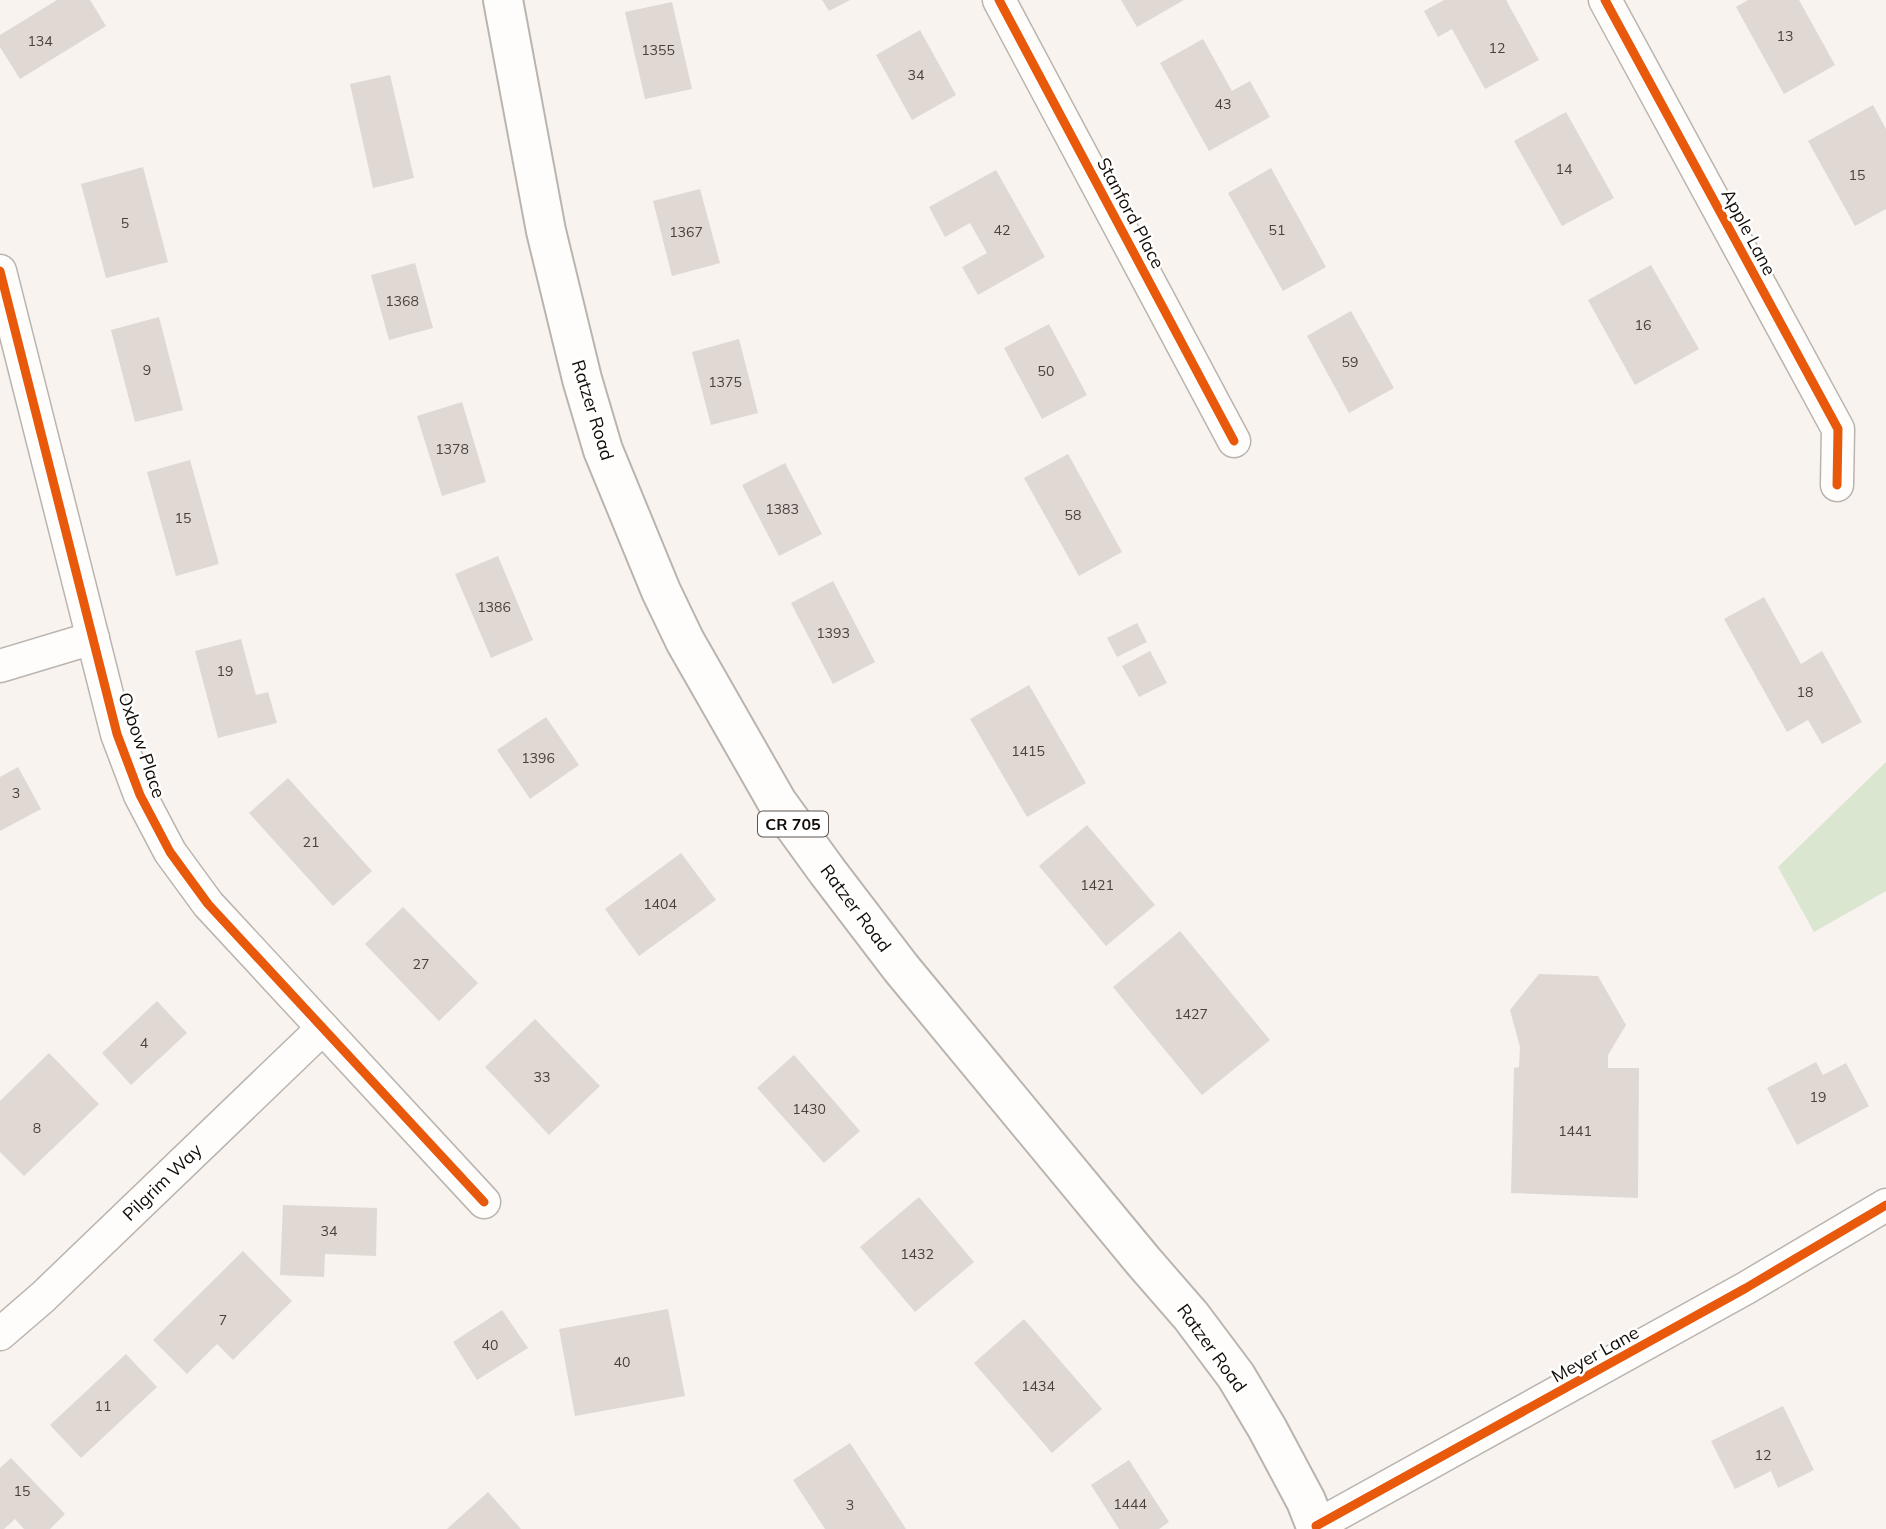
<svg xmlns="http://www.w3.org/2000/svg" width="1886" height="1529" viewBox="0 0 1886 1529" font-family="Mulish,sans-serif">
<rect width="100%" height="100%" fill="#f8f3ee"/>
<polygon fill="#dbe6d0" points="1886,762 1886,891 1814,932 1778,867"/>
<g fill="#e0d8d3">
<polygon points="57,0 90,0 106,26 20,79 0,47 0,35"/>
<polygon points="822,0 850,0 829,11"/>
<polygon points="1121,0 1184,0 1137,27"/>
<polygon points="1444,0 1506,0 1539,60 1485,89 1452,29 1438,37 1424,11"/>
<polygon points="1748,0 1799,0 1835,65 1784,94 1736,7"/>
<polygon points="672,2 692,89 645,99 625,12"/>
<polygon points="920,30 956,95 912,120 876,55"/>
<polygon points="1203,39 1232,91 1250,81 1270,117 1209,151 1160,63"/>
<polygon points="390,75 414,178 373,188 350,84"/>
<polygon points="1873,105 1886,129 1886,209 1855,226 1808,141"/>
<polygon points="1566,112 1614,198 1562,226 1514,141"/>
<polygon points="143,167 168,262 106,278 81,184"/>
<polygon points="1271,168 1326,267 1283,291 1228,193"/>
<polygon points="996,170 1045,257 978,295 962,267 987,253 970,223 945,237 929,207"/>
<polygon points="700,189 720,263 672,276 653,201"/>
<polygon points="415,263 433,328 389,340 371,275"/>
<polygon points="1651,265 1699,349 1635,385 1588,300"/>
<polygon points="1351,311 1394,388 1349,413 1307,336"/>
<polygon points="159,317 183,410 135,422 111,330"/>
<polygon points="1049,324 1087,395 1042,419 1004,348"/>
<polygon points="739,339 758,413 711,425 692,352"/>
<polygon points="462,402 486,482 442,496 417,416"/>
<polygon points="1068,454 1122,552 1079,576 1024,478"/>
<polygon points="190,460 219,564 176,576 147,472"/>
<polygon points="785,463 822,534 779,556 742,485"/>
<polygon points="498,556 533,640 491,658 455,574"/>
<polygon points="833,581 875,662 833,684 791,603"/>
<polygon points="1764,597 1801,664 1822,651 1862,722 1822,744 1808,720 1787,732 1724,619"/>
<polygon points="1137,623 1147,642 1117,657 1107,638"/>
<polygon points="241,639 256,695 268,692 277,723 218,738 195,651"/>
<polygon points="1150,651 1167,683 1139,697 1122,666"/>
<polygon points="1029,685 1086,783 1027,817 970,719"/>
<polygon points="546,717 579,765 530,799 497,750"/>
<polygon points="18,767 41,809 0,831 0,777"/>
<polygon points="288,778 372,871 333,906 249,813"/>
<polygon points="1087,825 1155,905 1106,946 1039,866"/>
<polygon points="681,853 716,900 639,956 605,909"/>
<polygon points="403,907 478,983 439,1021 365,944"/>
<polygon points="1180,931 1270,1040 1202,1095 1113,987"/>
<polygon points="1539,974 1598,976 1626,1025 1608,1055 1608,1068 1639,1068 1638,1198 1511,1193 1514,1068 1519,1067 1520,1047 1510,1010"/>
<polygon points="157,1001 187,1033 131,1085 102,1053"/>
<polygon points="535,1019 600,1086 549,1135 485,1067"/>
<polygon points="49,1053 99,1104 24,1176 0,1152 0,1101"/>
<polygon points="794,1055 860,1131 824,1163 757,1088"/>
<polygon points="1816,1062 1823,1075 1846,1063 1869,1106 1797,1145 1767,1088"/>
<polygon points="919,1197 974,1262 915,1312 860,1247"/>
<polygon points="283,1205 377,1208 376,1256 325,1254 324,1277 280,1275"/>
<polygon points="243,1251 292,1301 233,1360 217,1344 187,1374 153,1340"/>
<polygon points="668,1309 685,1396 575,1416 559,1329"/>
<polygon points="502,1310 528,1348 477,1380 453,1342"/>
<polygon points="1024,1319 1102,1409 1052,1453 974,1363"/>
<polygon points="126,1354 157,1387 81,1458 50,1425"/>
<polygon points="1783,1406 1814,1470 1778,1488 1771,1471 1735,1489 1711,1441"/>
<polygon points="850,1443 906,1529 825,1529 793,1480"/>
<polygon points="11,1458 65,1514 50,1529 24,1529 15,1519 4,1529 0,1529 0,1468"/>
<polygon points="1129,1460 1169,1522 1159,1529 1119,1529 1091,1485"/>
<polygon points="488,1492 521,1529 447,1529"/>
</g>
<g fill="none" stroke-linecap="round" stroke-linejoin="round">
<defs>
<g id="street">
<polyline points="999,0 1234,441"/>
<polyline points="1605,0 1838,429 1837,485"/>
<polyline points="0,271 117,734 140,795 170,852 208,904 484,1202"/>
<polyline points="0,666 93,638"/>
<polyline points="0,1334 43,1297 323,1028"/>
<polyline points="1316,1526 1746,1288 1886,1205"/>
</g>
<polyline id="primary" points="503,0 546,231 582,379 603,450 661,591 685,641 777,802 827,871 901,968 1144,1262 1191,1316 1236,1376 1267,1428 1306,1501 1317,1529"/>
</defs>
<use href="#street" stroke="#bab4af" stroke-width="35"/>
<use href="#primary" stroke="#bab4af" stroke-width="42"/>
<use href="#street" stroke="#fefdfc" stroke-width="32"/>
<use href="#primary" stroke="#fefdfc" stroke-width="38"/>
<defs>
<g id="cycleway">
<polyline points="999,0 1234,441"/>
<polyline points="1605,0 1838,429 1837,485"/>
<polyline points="0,271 117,734 140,795 170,852 208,904 484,1202"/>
<polyline points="1316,1526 1746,1288 1886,1205"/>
</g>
</defs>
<use href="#cycleway" stroke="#fff" stroke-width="13"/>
<use href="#cycleway" stroke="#e8590c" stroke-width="9"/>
</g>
<g text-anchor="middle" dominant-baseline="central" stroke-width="5" stroke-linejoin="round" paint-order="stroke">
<g font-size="14" fill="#49413c">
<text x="1785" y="36">13</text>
<text x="40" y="41">134</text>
<text x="1497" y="48">12</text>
<text x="658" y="50">1355</text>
<text x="916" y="75">34</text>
<text x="1223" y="104">43</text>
<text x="1564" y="169">14</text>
<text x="1857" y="175">15</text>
<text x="125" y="223">5</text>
<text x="1002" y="230">42</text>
<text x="1277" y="230">51</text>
<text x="686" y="232">1367</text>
<text x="402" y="301">1368</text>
<text x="1643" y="325">16</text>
<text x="1350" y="362">59</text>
<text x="147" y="370">9</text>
<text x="1046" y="371">50</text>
<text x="725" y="382">1375</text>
<text x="452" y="449">1378</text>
<text x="782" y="509">1383</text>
<text x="1073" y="515">58</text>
<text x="183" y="518">15</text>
<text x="494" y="607">1386</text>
<text x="833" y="633">1393</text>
<text x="225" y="671">19</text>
<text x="1805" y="692">18</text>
<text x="1028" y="751">1415</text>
<text x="538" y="758">1396</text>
<text x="16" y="793">3</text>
<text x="311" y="842">21</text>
<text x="1097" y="885">1421</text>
<text x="660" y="904">1404</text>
<text x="421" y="964">27</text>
<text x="1191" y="1014">1427</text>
<text x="144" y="1043">4</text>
<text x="542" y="1077">33</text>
<text x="1818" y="1097">19</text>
<text x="809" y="1109">1430</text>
<text x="37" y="1128">8</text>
<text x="1575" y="1131">1441</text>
<text x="329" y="1231">34</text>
<text x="917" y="1254">1432</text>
<text x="223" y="1320">7</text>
<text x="490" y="1345">40</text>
<text x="622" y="1362">40</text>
<text x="1038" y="1386">1434</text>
<text x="103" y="1406">11</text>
<text x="1763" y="1455">12</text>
<text x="22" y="1491">15</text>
<text x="1130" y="1504">1444</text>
<text x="850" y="1505">3</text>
</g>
<rect fill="#fff" stroke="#5a5551" stroke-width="2" x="758" y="811.5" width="70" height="25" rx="5"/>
<g font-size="16" font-weight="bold" fill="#140c06">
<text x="793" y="824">CR 705</text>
</g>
<g font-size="18" fill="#140c06" stroke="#fff">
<text transform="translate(1131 213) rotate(62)">Stanford Place</text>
<text transform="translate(1749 232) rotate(62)">Apple Lane</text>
<text transform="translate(593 410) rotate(73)">Ratzer Road</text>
<text transform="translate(142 745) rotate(71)">Oxbow Place</text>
<text transform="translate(856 908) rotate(53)">Ratzer Road</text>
<text transform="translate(162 1182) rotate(-44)">Pilgrim Way</text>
<text transform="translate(1212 1348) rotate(54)">Ratzer Road</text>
<text transform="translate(1595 1354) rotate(-29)">Meyer Lane</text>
</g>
</g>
</svg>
